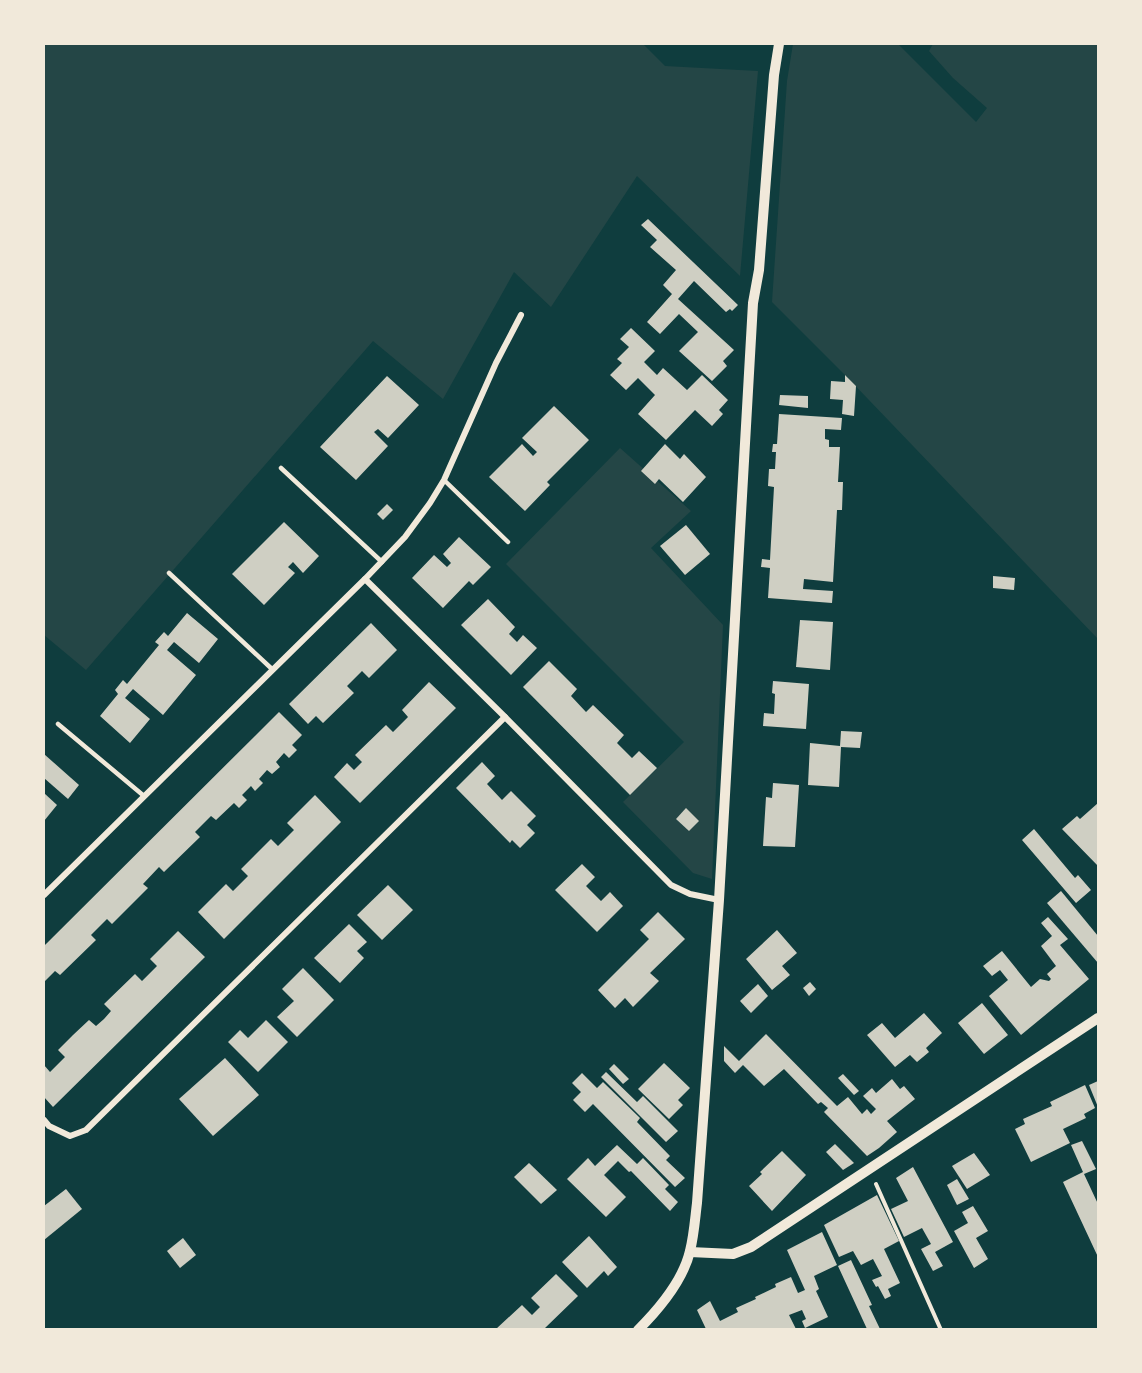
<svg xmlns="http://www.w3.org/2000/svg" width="1142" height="1373" viewBox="0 0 1142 1373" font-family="Jost,sans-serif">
<rect width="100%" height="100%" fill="#0f3d3e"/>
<g fill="#244646">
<polygon points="44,44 643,44 665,66 758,71 740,276 637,176 551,307 514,272 443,399 373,341 86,670 44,635"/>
<polygon points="793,44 898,44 976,122 987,108 953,78 929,51 933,44 1098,44 1098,639 845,375 772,302 787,81"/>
<polygon points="620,448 691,511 651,548 723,625 712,879 693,873 623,802 684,742 506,564"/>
</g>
<g fill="#cfcfc3">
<polygon points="648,219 738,305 732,311 730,309 726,312 694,281 678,299 734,350 723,361 727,366 712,381 679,351 698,332 679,314 660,334 647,322 672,294 663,285 676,270 650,247 657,240 641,225"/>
<polygon points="631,328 655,351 644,362 657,375 663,368 687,390 702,375 728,400 719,410 723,414 712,426 695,410 666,440 638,414 655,395 638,378 626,390 610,375 622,363 617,359 629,347 620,339"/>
<polygon points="845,375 856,386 854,416 842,414 843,400 830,399 831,381 845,382"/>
<polygon points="387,376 419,405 388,438 378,429 374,432 388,446 356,480 320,447"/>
<polygon points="780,395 808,396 808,408 779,405"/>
<polygon points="554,406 589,440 547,482 550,485 525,511 489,477 522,444 533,456 537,452 522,438"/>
<polygon points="779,414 842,418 841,430 825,429 825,439 829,440 829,447 840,447 838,482 843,482 842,510 837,510 833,582 804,579 803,589 833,591 832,603 768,598 770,568 761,567 762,559 770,560 774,487 768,486 769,469 775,469 776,452 772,452 773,444 777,444"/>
<polygon points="665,444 680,459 684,454 706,477 683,502 659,479 655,484 641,471"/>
<polygon points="387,504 393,510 383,520 377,514"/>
<polygon points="284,522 319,556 303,573 293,562 288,567 295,573 264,605 232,574"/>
<polygon points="686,525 710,554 685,575 660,546"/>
<polygon points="459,537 491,567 473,585 469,581 443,608 412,578 434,555 447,567 451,563 443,554"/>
<polygon points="993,576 1015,578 1014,590 993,588"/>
<polygon points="488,599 515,627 509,634 517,642 523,635 537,648 511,675 461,625"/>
<polygon points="187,613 218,639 199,663 174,642 167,650 196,675 163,715 133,689 125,698 150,719 130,743 100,716 118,694 115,690 123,680 127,684 159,645 155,642 164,632 168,636"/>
<polygon points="800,620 833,622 830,670 796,667"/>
<polygon points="371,623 397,650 369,678 362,671 347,686 354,693 323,723 316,716 308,724 289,704"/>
<polygon points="549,661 577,689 571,696 586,712 593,705 624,735 617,743 632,758 639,751 657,768 630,795 523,687"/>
<polygon points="773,681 809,684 806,729 763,726 764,713 774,714 775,694 772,693"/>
<polygon points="429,682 456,708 360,803 334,777 347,763 354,770 362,762 355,755 386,725 393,732 408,717 402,710"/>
<polygon points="279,712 302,735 292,745 297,750 289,758 284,753 276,762 280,767 272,774 267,770 259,779 263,783 255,791 251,786 242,795 247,800 239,808 234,803 216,820 211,816 195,832 200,837 164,872 159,867 143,884 148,888 112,924 107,919 91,935 96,940 60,975 55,971 44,982 44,946"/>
<polygon points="841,731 862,732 860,748 841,747 839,787 808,785 810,743 840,746"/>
<polygon points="44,754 79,785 68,799 44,778"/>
<polygon points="482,762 495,776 487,784 502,800 511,791 536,816 527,825 535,833 520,848 512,840 510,843 456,788"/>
<polygon points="773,783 799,785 795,847 763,846 766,797 772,798"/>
<polygon points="44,793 57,805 44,821"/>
<polygon points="315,795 341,822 224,939 198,912 226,884 233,891 248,876 241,869 271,839 278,846 294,830 287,823"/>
<polygon points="1098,803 1098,866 1062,829 1077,816 1080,819"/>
<polygon points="686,808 699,821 689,831 676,819"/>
<polygon points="1034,829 1075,878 1078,875 1091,890 1076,903 1022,840"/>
<polygon points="582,864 595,877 586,886 601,901 610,892 623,906 597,932 555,890"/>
<polygon points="388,885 413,910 382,940 357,915"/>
<polygon points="1061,891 1098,936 1098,963 1047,903"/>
<polygon points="658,912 685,939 650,973 659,981 633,1007 625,998 615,1008 598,990 649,939 640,930"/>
<polygon points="1048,917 1068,939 1060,945 1089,979 1021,1035 989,996 1008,980 1000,970 992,976 983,966 1002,951 1031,987 1040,979 1049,981 1051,979 1047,974 1056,966 1041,946 1052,936 1041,923"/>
<polygon points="349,924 367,942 357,951 364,958 340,983 314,958"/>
<polygon points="777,930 797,953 782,966 790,975 772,990 746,959"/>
<polygon points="178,931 205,957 53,1107 44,1097 44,1065 50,1072 65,1057 58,1050 73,1035 89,1020 96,1026 104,1019 111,1011 104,1004 135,974 142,981 157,966 150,959"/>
<polygon points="303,968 334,1000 297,1037 277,1017 294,1001 282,989"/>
<polygon points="810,982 816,989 809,996 803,988"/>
<polygon points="758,984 768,996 751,1013 740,1001"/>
<polygon points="982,1003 1008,1035 984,1054 958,1023"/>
<polygon points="924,1013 942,1033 926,1048 929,1052 917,1062 910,1055 895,1067 867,1035 882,1023 895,1038"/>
<polygon points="266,1020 288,1042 258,1072 228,1042 240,1030 248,1038"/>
<polygon points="766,1034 837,1106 848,1097 862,1114 867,1109 871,1114 876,1109 863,1096 872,1088 876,1093 892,1079 900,1089 904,1086 915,1099 887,1121 897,1132 879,1148 867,1156 824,1112 828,1108 821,1102 818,1104 784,1069 764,1086 743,1065 735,1073 724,1061 724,1046 739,1061"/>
<polygon points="225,1058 259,1095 213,1136 179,1099"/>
<polygon points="664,1063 690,1088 678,1100 683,1105 669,1119 638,1089"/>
<polygon points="614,1064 629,1079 623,1084 609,1069"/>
<polygon points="606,1072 637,1102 643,1096 678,1131 666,1142 601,1077"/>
<polygon points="582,1073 597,1088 603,1082 640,1118 637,1122 670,1156 666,1160 685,1178 675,1187 593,1104 585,1112 573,1100 581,1092 572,1083"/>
<polygon points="843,1074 859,1091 854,1095 838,1078"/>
<polygon points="1098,1081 1098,1107 1089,1085"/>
<polygon points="1085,1085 1095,1108 1084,1114 1086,1118 1063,1129 1070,1143 1031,1162 1015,1129 1025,1124 1023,1119 1052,1106 1050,1102"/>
<polygon points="1082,1141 1096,1169 1084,1174 1098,1204 1098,1257 1063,1182 1083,1172 1071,1145"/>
<polygon points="835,1144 854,1163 843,1170 826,1152"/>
<polygon points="617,1145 637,1164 643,1158 669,1185 665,1189 678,1202 670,1211 631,1171 629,1172 618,1161 604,1175 626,1197 606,1217 567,1179 588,1158 595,1166"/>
<polygon points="782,1151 806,1175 772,1211 749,1186 762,1174 760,1172"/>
<polygon points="974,1153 990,1175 967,1189 952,1166"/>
<polygon points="529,1163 557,1190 541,1204 514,1177"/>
<polygon points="913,1167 953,1242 935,1252 943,1266 933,1271 921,1249 931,1244 922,1228 904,1237 891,1209 908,1201 896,1178"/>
<polygon points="957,1179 969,1199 957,1205 947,1185"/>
<polygon points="66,1189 82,1209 44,1240 44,1206"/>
<polygon points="877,1195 899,1241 884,1249 900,1283 888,1289 891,1296 885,1299 878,1286 876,1287 872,1280 882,1276 873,1259 861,1265 853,1251 839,1257 824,1225"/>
<polygon points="973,1206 988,1231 976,1238 988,1259 974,1268 954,1231 968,1223 962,1212"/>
<polygon points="822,1232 837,1265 814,1276 819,1289 816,1291 828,1317 805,1328 802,1321 806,1319 802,1310 789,1315 796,1329 706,1329 697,1310 710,1301 720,1321 738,1312 736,1308 756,1299 755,1297 776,1287 775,1284 791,1277 798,1293 805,1290 787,1250"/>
<polygon points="589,1236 617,1267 608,1276 604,1271 587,1288 562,1262"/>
<polygon points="183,1238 196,1255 180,1268 167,1251"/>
<polygon points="851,1260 872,1305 869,1306 880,1329 867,1329 838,1266"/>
<polygon points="556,1274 578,1296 544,1329 496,1329 522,1305 532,1315 540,1307 531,1298"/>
</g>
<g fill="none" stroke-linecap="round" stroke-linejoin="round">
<polyline stroke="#f1e9da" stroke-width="4" points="876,1184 941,1330"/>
<g stroke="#f1e9da" stroke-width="4.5">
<polyline points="281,468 382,562"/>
<polyline points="444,480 508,542"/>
<polyline points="169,573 273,670"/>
<polyline points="58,724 144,796"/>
</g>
<g stroke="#f1e9da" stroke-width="6">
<polyline points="365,579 505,717 671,885 690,894 719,900"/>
<polyline points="44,895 365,579 405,537 430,503 444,480 496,363 521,315"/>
<polyline points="44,1120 49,1126 70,1136 86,1130 505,717"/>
</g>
<g stroke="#f1e9da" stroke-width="10">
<polyline points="690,1252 733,1254 751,1247 1098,1018"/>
<path d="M638 1330C660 1308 683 1281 690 1251 694 1235 695 1219 697 1203L719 900 753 303 759 270 774 75 779 44"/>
</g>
</g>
<rect width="1142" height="1373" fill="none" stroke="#f1e9da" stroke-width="90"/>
</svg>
